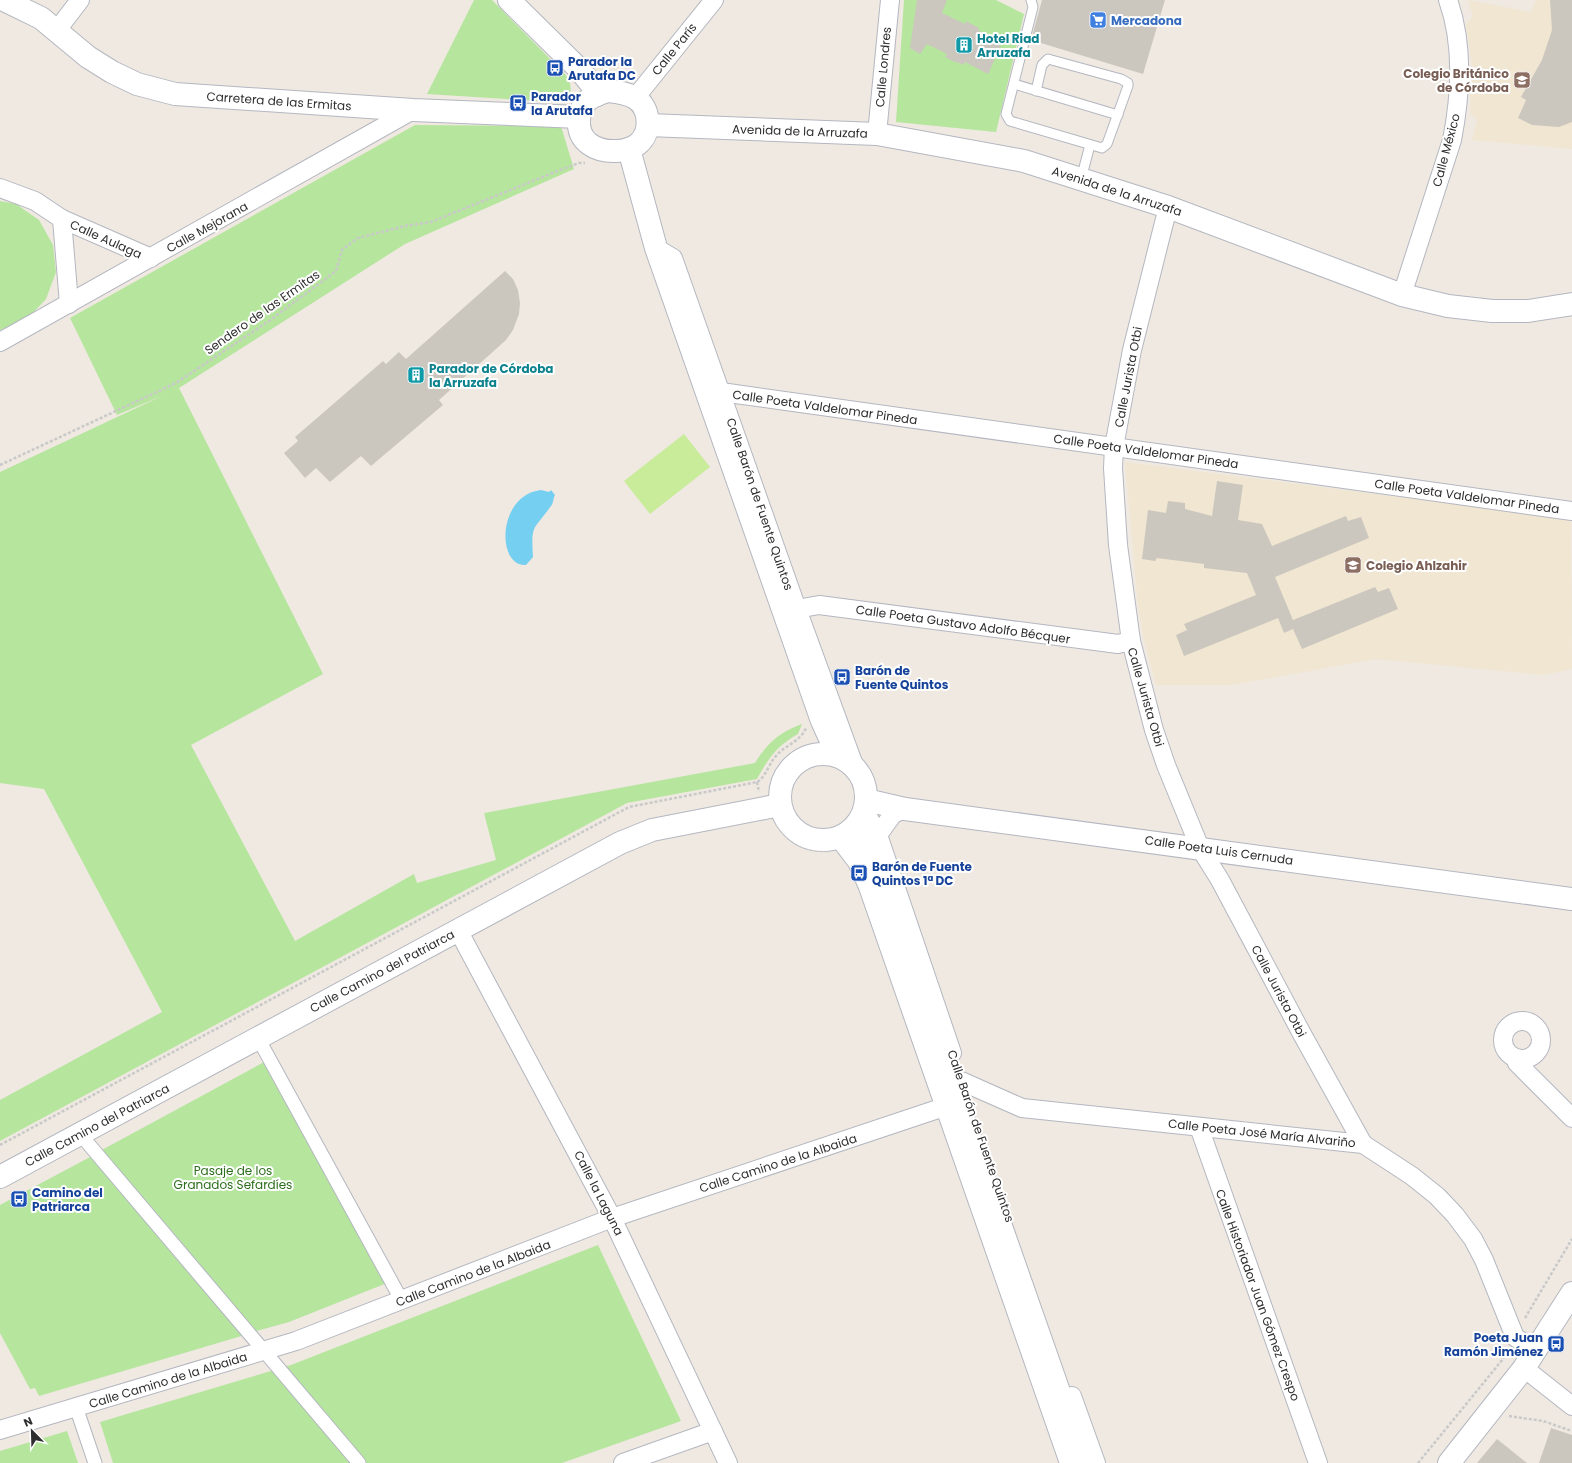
<svg xmlns="http://www.w3.org/2000/svg" width="1572" height="1463" viewBox="0 0 1572 1463" font-family="Poppins,sans-serif">
<rect width="100%" height="100%" fill="#efe9e1"/>
<g fill="#f0e6d1">
<polygon points="1468,0 1531,12 1536,0 1572,0 1572,149 1472,140 1477,120 1470,113 1472,67 1466,24 1473,16"/>
<polygon points="1125,462 1571,519 1572,669 1545,675 1376,659 1232,685 1156,685 1143,635 1138,606"/>
</g>
<g fill="#b6e59e">
<path d="M474 0H492L565 74C570 81 574 90 567 98L554 102 427 94Z"/>
<polygon points="904,0 996,0 1024,14 996,132 896,122"/>
<path d="M415 125 561 126 574 169 405 244 179 388 323 674 191 745 295 941 414 874 417 883 496 860 484 813 755 763C767 743 780 732 802 724L798 734C777 746 769 757 757 779L627 803 0 1141V1100L162 1012 44 789 0 783V472L164 395 117 415 70 318Z"/>
<polygon points="0,201 16,204 39,220 53,245 56,272 46,299 27,319 0,330"/>
<polygon points="266,1061 387,1283 289,1322 253,1332 100,1151"/>
<polygon points="92,1156 245,1335 39,1396 35,1388 30,1389 0,1333 0,1205"/>
<polygon points="598,1245 681,1421 562,1463 113,1463 100,1422 291,1365"/>
<polygon points="67,1431 78,1463 0,1463 0,1451"/>
</g>
<polygon fill="#c9ec9a" points="684,434 710,467 650,514 624,481"/>
<path fill="#75cff0" d="M541 490 549 492 551 490 555 495C553 498 554 502 551 506 533 531 531 524 533 557L526 565C496 567 497 495 541 490Z"/>
<g fill="#cbc7bf">
<polygon points="917,0 947,0 942,13 965,24 966,21 979,28 979,31 999,40 997,44 1001,46 988,74 965,62 963,65 957,62 957,63 945,57 947,54 927,44 920,54 910,48"/>
<polygon points="1042,0 1165,0 1143,74 1031,40"/>
<polygon points="1550,0 1572,0 1572,122 1559,127 1532,125 1518,118 1526,100 1521,97 1542,60 1552,30"/>
<polygon points="505,271 513,279 518,290 520,303 519,314 513,330 506,340 439,400 443,405 371,466 361,456 330,482 316,468 305,478 284,453 298,441 295,437 383,361 386,364 399,352 406,359"/>
<polygon points="1217,481 1243,485 1238,520 1262,524 1272,546 1346,516 1348,521 1361,517 1369,538 1275,577 1293,620 1375,587 1378,592 1389,588 1398,609 1302,649 1293,629 1284,633 1278,618 1184,656 1176,635 1187,630 1184,624 1256,595 1247,573 1204,568 1204,564 1157,558 1155,561 1142,559 1148,510 1166,513 1168,501 1185,503 1185,509 1212,516"/>
<polygon points="1551,1428 1572,1435 1572,1463 1539,1463"/>
<polygon points="1497,1439 1527,1463 1477,1463"/>
</g>
<g fill="none" stroke-linecap="round" stroke-linejoin="round">
<defs>
<g id="service">
<polyline points="1031,0 1033,7 1006,114 1010,121 1102,148 1107,144 1128,86 1128,83 1121,79 1048,59 1042,65 1036,91"/>
<polyline points="1014,84 1118,115"/>
<polyline points="1081,179 1090,145"/>
</g>
<g id="pedestrian">
<polyline points="258,1038 402,1301"/>
<polyline points="80,1134 359,1463"/>
<polyline points="76,1407 95,1463"/>
</g>
<g id="minor">
<polyline points="57,30 80,0"/>
<polyline points="635,98 714,0"/>
<polyline points="877,134 890,0"/>
<polyline points="0,188 35,201 62,219 151,258"/>
<polyline points="1168,207 1132,350 1114,447 1113,468 1118,545 1131,641 1154,730 1166,765 1200,848 1220,880 1302,1034 1363,1144"/>
<polyline points="62,219 69,304"/>
<polyline points="656,248 673,258 797,609 855,768"/>
<path d="M1402 295 1452 140C1461 94 1464 45 1448 0"/>
<polyline points="0,342 413,110"/>
<polyline points="721,392 1572,511"/>
<polyline points="797,609 819,605 1118,644 1131,641"/>
<polyline points="864,809 878,835 952,1053"/>
<polyline points="878,835 893,814 905,809"/>
<polyline points="838,837 857,862 868,887 1069,1463"/>
<polyline points="458,930 612,1218 728,1463"/>
<circle cx="1522" cy="1040" r="19"/>
<polyline points="1515,1058 1517,1063 1572,1118"/>
<polyline points="961,1081 1022,1108 1363,1144 1412,1176 1437,1196 1455,1215 1473,1239 1484,1260 1515,1337 1535,1351"/>
<polyline points="1199,1127 1318,1463"/>
<polyline points="1524,1368 1572,1406"/>
<polyline points="1072,1396 1096,1463"/>
<polyline points="0,1430 296,1341 612,1218 944,1107"/>
<polyline points="623,1463 713,1431"/>
</g>
<g id="tertiary">
<polyline points="4,0 41,18 88,57 112,72 137,84 175,94 413,110 579,117"/>
<polyline points="509,0 578,68 592,85 597,95"/>
<path d="M608 91C617 92 627 93 635 98 650 107 652 131 639 143 634 148 624 151 617 151 596 152 577 142 579 119 580 112 583 104 588 100 594 95 601 93 608 91Z"/>
<polyline points="648,125 877,134 1024,161 1168,207 1402,295 1448,306 1492,311 1528,311 1572,304"/>
<polyline points="629,149 656,248 822,721 838,756"/>
<circle cx="823" cy="797" r="43"/>
<polyline points="866,800 905,809 1572,899"/>
<polyline points="856,825 869,850 879,878 1084,1463"/>
<polyline points="0,1177 620,843 652,830 780,805"/>
</g>
<polyline id="secondary" points="1449,1463 1524,1368 1572,1293"/>
</defs>
<use href="#service" stroke="#b4b7c1" stroke-width="11"/>
<use href="#pedestrian" stroke="#b4b7c1" stroke-width="15"/>
<use href="#minor" stroke="#b4b7c1" stroke-width="20"/>
<use href="#tertiary" stroke="#b4b7c1" stroke-width="24"/>
<use href="#secondary" stroke="#b4b7c1" stroke-width="24"/>
<g stroke="#c9c9c9" stroke-width="2.5" stroke-dasharray="3 2" stroke-linecap="butt">
<polyline points="0,465 176,383 269,321 336,271 342,250 358,238 405,226 431,222 560,170 579,163 585,163"/>
<polyline points="757,782 759,792"/>
<path d="M776 824C790 843 805 851 829 851"/>
<path d="M0 1145 629 807 757 782C766 777 769 763 776 756 785 745 800 742 806 728"/>
<polyline points="1525,1318 1572,1239"/>
<polyline points="1509,1416 1543,1421 1572,1431"/>
<polyline points="1418,1463 1503,1359 1507,1350"/>
</g>
<use href="#service" stroke="#fff" stroke-width="9"/>
<use href="#pedestrian" stroke="#fff" stroke-width="13"/>
<use href="#minor" stroke="#fff" stroke-width="18"/>
<use href="#tertiary" stroke="#fff" stroke-width="22"/>
<use href="#secondary" stroke="#fff" stroke-width="22"/>
</g>
<defs>
<symbol id="supermarket-square" viewBox="-11 -11 22 22"><rect x="-9" y="-9" width="18" height="18" rx="4" fill="#3f7fe0" stroke="#fff"/><path d="M-6-5.5h2.5l.6 2H6L4.5 2H-2.5L-4.4-4H-6ZM-1.5 3.2a1.3 1.3 0 1 0 .1 0ZM3 3.2a1.3 1.3 0 1 0 .1 0Z" fill="#fff"/></symbol>
<symbol id="building-square" viewBox="-11 -11 22 22"><rect x="-9" y="-9" width="18" height="18" rx="4" fill="#0f9aa8" stroke="#fff"/><path d="M-4-6H4V6H1V3H-1V6H-4ZM-2.5-4.3h1.7v1.8h-1.7ZM.8-4.3h1.7v1.8H.8ZM-2.5-1h1.7V.8h-1.7ZM.8-1h1.7V.8H.8Z" fill="#fff"/></symbol>
<symbol id="bus-square" viewBox="-11 -11 22 22"><rect x="-9" y="-9" width="18" height="18" rx="4" fill="#1a4fb4" stroke="#fff"/><path d="M-5-6H5V4H4V6H2V4H-2V6H-4V4H-5ZM-3.5-4V0h7V-4ZM-3.5 1.2v1.5H-2V1.2ZM2 1.2v1.5H3.5V1.2Z" fill="#fff"/></symbol>
<symbol id="school-square" viewBox="-11 -11 22 22"><rect x="-9" y="-9" width="18" height="18" rx="4" fill="#8d6e63" stroke="#fff"/><path d="M0-5L7-2L0 1L-7-2ZM-4 1L0 2.5L4 1V4Q0 6-4 4Z" fill="#fff"/></symbol>
</defs>
<g fill-rule="evenodd">
<use href="#supermarket-square" x="1088" y="10" width="20" height="20"/>
<use href="#building-square" x="954" y="35" width="20" height="20"/>
<use href="#bus-square" x="545" y="58" width="20" height="20"/>
<use href="#school-square" x="1512" y="70" width="20" height="20"/>
<use href="#bus-square" x="508" y="93" width="20" height="20"/>
<use href="#building-square" x="406" y="365" width="20" height="20"/>
<use href="#school-square" x="1343" y="555" width="20" height="20"/>
<use href="#bus-square" x="832" y="667" width="20" height="20"/>
<use href="#bus-square" x="849" y="863" width="20" height="20"/>
<use href="#bus-square" x="9" y="1189" width="20" height="20"/>
<use href="#bus-square" x="1546" y="1334" width="20" height="20"/>
</g>
<g text-anchor="middle" dominant-baseline="central" stroke-width="4" stroke-linejoin="round" paint-order="stroke">
<g font-size="12" font-weight="bold" fill="#366cbe" stroke="#fff" text-anchor="start">
<text x="1111" y="20">Mercadona</text>
</g>
<g font-size="12" font-weight="bold" fill="#0d838f" stroke="#fff" text-anchor="start">
<text x="977" y="38">Hotel Riad<tspan x="977" dy="14">Arruzafa</tspan></text>
<text x="429" y="368">Parador de Córdoba<tspan x="429" dy="14">la Arruzafa</tspan></text>
</g>
<g font-size="12" fill="#2e2e2e" stroke="#fff">
<text transform="translate(674 49) rotate(-51)">Calle París</text>
<text transform="translate(883 67) rotate(-85)">Calle Londres</text>
<text transform="translate(279 101) rotate(4)">Carretera de las Ermitas</text>
<text transform="translate(800 131) rotate(2)">Avenida de la Arruzafa</text>
<text transform="translate(1446 150) rotate(-75)">Calle México</text>
<text transform="translate(1117 191) rotate(18)">Avenida de la Arruzafa</text>
<text transform="translate(207 227) rotate(-29)">Calle Mejorana</text>
<text transform="translate(106 239) rotate(24)">Calle Aulaga</text>
<text transform="translate(262 312) rotate(-35)">Sendero de las Ermitas</text>
<text transform="translate(1128 377) rotate(-79)">Calle Jurista Otbi</text>
<text transform="translate(825 407) rotate(8)">Calle Poeta Valdelomar Pineda</text>
<text transform="translate(1146 451) rotate(8)">Calle Poeta Valdelomar Pineda</text>
<text transform="translate(1467 496) rotate(8)">Calle Poeta Valdelomar Pineda</text>
<text transform="translate(760 504) rotate(71)">Calle Barón de Fuente Quintos</text>
<text transform="translate(963 624) rotate(8)">Calle Poeta Gustavo Adolfo Bécquer</text>
<text transform="translate(1146 697) rotate(74)">Calle Jurista Otbi</text>
<text transform="translate(1219 850) rotate(8)">Calle Poeta Luis Cernuda</text>
<text transform="translate(382 971) rotate(-28)">Calle Camino del Patriarca</text>
<text transform="translate(1279 991) rotate(62)">Calle Jurista Otbi</text>
<text transform="translate(97 1125) rotate(-28)">Calle Camino del Patriarca</text>
<text transform="translate(1262 1133) rotate(6)">Calle Poeta José María Alvariño</text>
<text transform="translate(981 1136) rotate(71)">Calle Barón de Fuente Quintos</text>
<text transform="translate(778 1163) rotate(-18)">Calle Camino de la Albaida</text>
<text transform="translate(599 1193) rotate(63)">Calle la Laguna</text>
<text transform="translate(473 1273) rotate(-21)">Calle Camino de la Albaida</text>
<text transform="translate(1258 1295) rotate(70)">Calle Historiador Juan Gómez Crespo</text>
<text transform="translate(168 1380) rotate(-17)">Calle Camino de la Albaida</text>
</g>
<g font-size="12" font-weight="bold" fill="#164399" stroke="#fff" text-anchor="start">
<text x="568" y="61">Parador la<tspan x="568" dy="14">Arutafa DC</tspan></text>
<text x="531" y="96">Parador<tspan x="531" dy="14">la Arutafa</tspan></text>
<text x="855" y="670">Barón de<tspan x="855" dy="14">Fuente Quintos</tspan></text>
<text x="872" y="866">Barón de Fuente<tspan x="872" dy="14">Quintos 1ª DC</tspan></text>
<text x="32" y="1192">Camino del<tspan x="32" dy="14">Patriarca</tspan></text>
<text x="1543" y="1337" text-anchor="end">Poeta Juan<tspan x="1543" dy="14">Ramón Jiménez</tspan></text>
</g>
<g font-size="12" font-weight="bold" fill="#785e54" stroke="#fff" text-anchor="end">
<text x="1509" y="73">Colegio Británico<tspan x="1509" dy="14">de Córdoba</tspan></text>
<text x="1366" y="565" text-anchor="start">Colegio Ahlzahir</text>
</g>
<g font-size="12" fill="#2c6e1b" stroke="#fff">
<text x="233" y="1170">Pasaje de los<tspan x="233" dy="14">Granados Sefardíes</tspan></text>
</g>
</g>
<g transform="translate(32 1431) rotate(337)" stroke="#ffffff" stroke-width="3" paint-order="stroke">
<path d="M0-3L7 15L0 10L-7 15Z" fill="#2e2e2e"/>
<text y="-6" font-size="11" font-weight="bold" text-anchor="middle" fill="#2e2e2e">N</text>
</g>
</svg>
